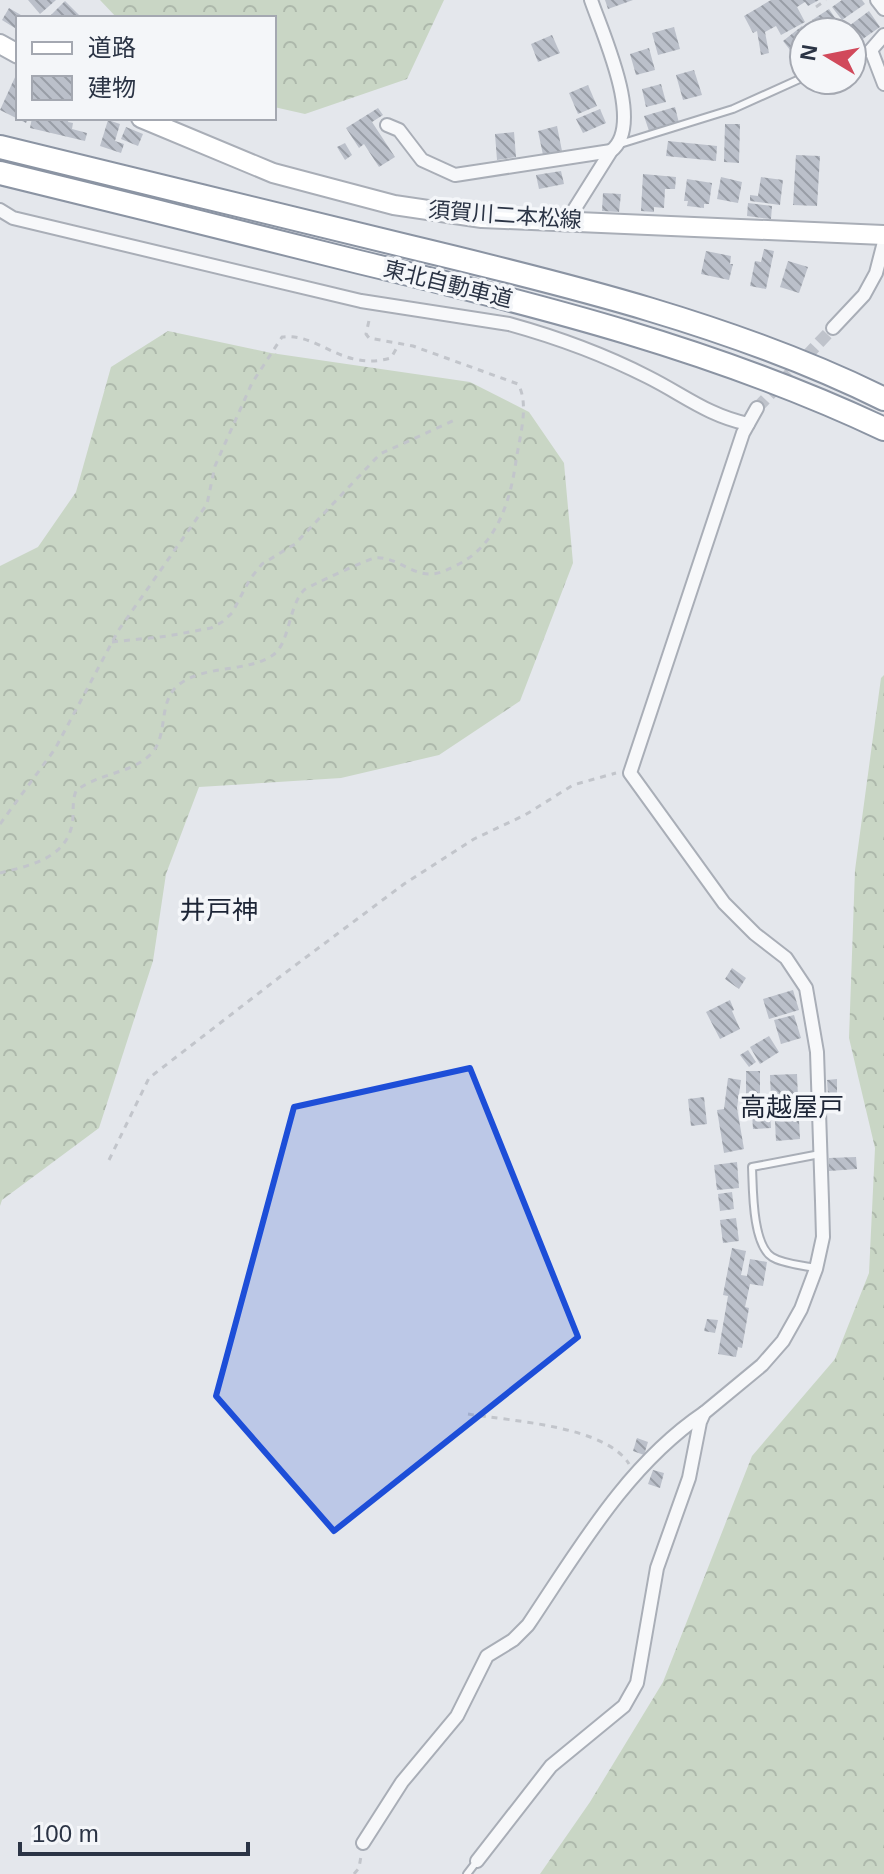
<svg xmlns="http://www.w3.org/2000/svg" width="884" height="1874" viewBox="0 0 884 1874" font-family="Arial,'Noto Sans JP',sans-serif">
<defs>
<pattern id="forest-crowns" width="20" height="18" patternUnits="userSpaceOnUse" patternTransform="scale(2)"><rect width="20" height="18" fill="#c9d6c5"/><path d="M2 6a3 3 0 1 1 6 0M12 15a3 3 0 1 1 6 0" fill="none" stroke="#adb8ab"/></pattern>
<pattern id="building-back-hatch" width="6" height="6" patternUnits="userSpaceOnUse" patternTransform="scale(2)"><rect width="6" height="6" fill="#bbc0ca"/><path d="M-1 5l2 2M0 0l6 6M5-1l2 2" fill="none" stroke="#989da6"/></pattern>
</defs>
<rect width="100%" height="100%" fill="#e4e7ec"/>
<g fill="url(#forest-crowns)">
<polygon points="100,0 444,0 407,79 305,114 274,107 274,18 117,18"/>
<polygon points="168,331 271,353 470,382 529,412 564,463 573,563 520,701 439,755 341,778 199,787 166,874 153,961 99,1128 2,1200 0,1206 0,566 38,547 76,492 111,367"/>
<polygon points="884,675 884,1874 540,1874 590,1802 663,1682 752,1456 835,1359 869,1273 875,1148 849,1038 855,870 881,678"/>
</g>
<g fill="url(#building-back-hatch)">
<polygon points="28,0 56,0 40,14"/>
<polygon points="605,0 633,0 608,9"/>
<polygon points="771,0 819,0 808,6 805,2 797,7 805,22 781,35 776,26 765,32 769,53 761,55 757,31 753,33 744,16"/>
<polygon points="842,0 862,0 865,4 842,20 832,7"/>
<polygon points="65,1 82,18 48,18"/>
<polygon points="9,8 26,18 18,18 18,30 2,20"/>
<polygon points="829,9 840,25 830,32 820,32 812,20"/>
<polygon points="869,11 880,27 857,43 849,26"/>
<polygon points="802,26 807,32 804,32 804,38 790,50 783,41"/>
<polygon points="674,27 680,49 658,55 652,33"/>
<polygon points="552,35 560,53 538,62 531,44"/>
<polygon points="649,48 655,70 636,75 630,54"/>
<polygon points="694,70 702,95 683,100 676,75"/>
<polygon points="16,75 18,76 18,118 28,118 26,123 0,110"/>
<polygon points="661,84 666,102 646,107 642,89"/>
<polygon points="588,85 597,106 578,114 569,93"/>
<polygon points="675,107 679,123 649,131 644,116"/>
<polygon points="378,108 383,115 372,122 395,157 379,167 364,144 359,148 346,128"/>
<polygon points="600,109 606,123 583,133 576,119"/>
<polygon points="32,118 69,118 68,122 73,123 72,129 87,133 85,141 30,128"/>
<polygon points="108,120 120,124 115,141 124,144 121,153 100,146"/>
<polygon points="725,124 740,124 739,163 724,162"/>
<polygon points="557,126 562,151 543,155 538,131"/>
<polygon points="126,127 143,134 138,146 121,139"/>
<polygon points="514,132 516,157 497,160 495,134"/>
<polygon points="668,141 717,146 716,161 666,156"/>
<polygon points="345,143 352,155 345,160 337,147"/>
<polygon points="796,155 820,156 817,206 793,205"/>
<polygon points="561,171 564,184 539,189 536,175"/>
<polygon points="643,174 676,177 675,189 665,189 664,208 654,207 654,212 641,211"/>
<polygon points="721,177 742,182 738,203 717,199"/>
<polygon points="761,177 783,180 780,205 750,201 750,195 758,196"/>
<polygon points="687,179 712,183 709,204 704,204 704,208 687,206 688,201 684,201"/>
<polygon points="603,193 621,194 619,212 602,211"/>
<polygon points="748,203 772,206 771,219 747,216"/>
<polygon points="764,249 774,251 766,289 750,286 755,261 761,262"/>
<polygon points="706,251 731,256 730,264 733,264 729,280 701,274"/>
<polygon points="788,261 808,267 799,293 780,287"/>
<polygon points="732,968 746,978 739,989 725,979"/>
<polygon points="793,990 799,1010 769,1019 763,999"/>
<polygon points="730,1000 734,1010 732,1011 740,1029 720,1039 706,1012"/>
<polygon points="794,1015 801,1038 781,1044 774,1020"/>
<polygon points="769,1036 779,1052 760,1064 750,1047"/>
<polygon points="748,1050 756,1062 749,1067 740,1055"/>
<rect x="746" y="1071" width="14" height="29"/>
<polygon points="797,1074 798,1098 771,1100 770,1075"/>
<polygon points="728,1078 741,1080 737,1108 744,1149 724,1153 717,1110 724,1109"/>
<polygon points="837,1079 837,1094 828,1095 827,1080"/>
<polygon points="704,1097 707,1124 691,1126 688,1099"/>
<polygon points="798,1102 800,1139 776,1141 774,1103"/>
<polygon points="770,1111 771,1128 753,1129 752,1112"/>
<polygon points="856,1157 857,1169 829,1171 829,1158"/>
<polygon points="737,1162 739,1188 717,1190 714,1165"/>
<polygon points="732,1192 734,1209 720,1211 718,1194"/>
<polygon points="736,1218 739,1241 723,1243 720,1220"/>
<polygon points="732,1248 746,1251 741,1275 747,1276 750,1259 767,1262 763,1286 750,1284 745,1307 749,1308 742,1348 738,1347 736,1357 718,1354 728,1296 723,1295"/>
<polygon points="707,1319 718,1320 715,1333 704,1331"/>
<polygon points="637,1438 648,1442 644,1455 633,1451"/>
<polygon points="653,1470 664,1473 660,1488 648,1484"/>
</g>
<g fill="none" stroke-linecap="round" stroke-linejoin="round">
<polyline stroke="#bfc3cb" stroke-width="12" stroke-dasharray="12 6" stroke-linecap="butt" points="757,408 833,328"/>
<defs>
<g id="service">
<polyline points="852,64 871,50"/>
<polyline points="620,144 733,109 804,77"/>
<path d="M815 1268C802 1265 783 1264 772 1257 752 1244 753 1188 752 1167L820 1154"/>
<polyline points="467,1874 477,1861"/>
</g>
<g id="minor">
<polyline points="877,0 884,9"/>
<polyline points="884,35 871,50 884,84"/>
<polyline points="387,125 399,130 422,160 455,175 611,151"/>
<path d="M0 210 13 218 361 301 509 324C556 337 605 355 648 377 684 395 707 415 748 424"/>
<path d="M567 221 611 151C645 125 603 35 591 0"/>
<polyline points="833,328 864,295 876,273 884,242"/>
<path d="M363 1843 402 1782 457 1716 487 1656 513 1640 528 1625C579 1549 627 1465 704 1413"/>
<polyline points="477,1861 551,1766 624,1706 637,1683 657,1568 689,1478 700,1422 704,1413 762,1365 783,1341 801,1309 816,1269 823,1237 822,1201 817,1052 806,988 786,958 755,934 724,903 630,773 743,433 757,408"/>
</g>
<g id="secondary">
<polyline points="0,44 18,54"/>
<polyline points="141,118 273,173 394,205 482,218 884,235"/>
</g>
<g id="motorway">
<path d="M0 147C135 180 271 213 406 246 565 284 737 326 884 399"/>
<path d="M0 173C120 202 239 232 359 262 538 305 717 350 884 429"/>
</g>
</defs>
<use href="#service" stroke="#a9aeb7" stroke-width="10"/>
<use href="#minor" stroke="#a9aeb7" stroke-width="16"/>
<use href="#secondary" stroke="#a9aeb7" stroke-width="22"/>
<use href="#motorway" stroke="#8b94a3" stroke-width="26"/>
<g stroke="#c2c5cb" stroke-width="3" stroke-dasharray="6 6" stroke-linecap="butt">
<polyline points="816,7 826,0"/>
<polyline points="112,642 168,636 211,628 222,622 232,613 250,579 262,564 295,544 380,454 457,419"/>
<path d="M0 824 55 749 118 631 207 504 215 466 252 383 282 337C318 332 342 372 391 358L399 344"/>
<path d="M0 873C27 866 62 860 71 829 75 816 71 803 76 791 98 773 131 774 151 754 170 734 156 700 181 683 207 665 249 672 273 655 290 643 288 607 304 590 307 587 370 558 375 558 391 556 406 569 421 573 434 576 443 572 455 566 496 547 510 503 516 461 519 439 530 405 518 384L413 346 369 338 366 334 370 316"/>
<polyline points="109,1160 149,1078 281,976 404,884 474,839 525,815 573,785 616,773"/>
<path d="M468 1414C511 1421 606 1426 629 1464"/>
<polyline points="354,1874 359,1868 361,1856"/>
</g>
<use href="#service" stroke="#f7f8fa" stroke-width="6"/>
<use href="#minor" stroke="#f7f8fa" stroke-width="12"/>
<use href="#secondary" stroke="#fff" stroke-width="18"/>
<use href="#motorway" stroke="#fff" stroke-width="22"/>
</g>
<path fill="#1d4ed8" fill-opacity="0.2" stroke="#1d4ed8" stroke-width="6" stroke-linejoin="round" d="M470 1068 578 1337 334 1531 216 1396 294 1107Z"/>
<g text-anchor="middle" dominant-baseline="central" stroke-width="7" stroke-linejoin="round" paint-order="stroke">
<g font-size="22" fill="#2b3445" stroke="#f4f6f9">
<text transform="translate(505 215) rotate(4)">須賀川二本松線</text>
<text transform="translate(448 284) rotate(14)">東北自動車道</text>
</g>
<g font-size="26" fill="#1d2536" stroke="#f4f6f9">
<text x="219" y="910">井戸神</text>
<text x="792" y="1107">高越屋戸</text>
</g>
</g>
<rect x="16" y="16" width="260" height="104" fill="#f4f6f9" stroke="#a4a8b1" stroke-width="2"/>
<rect x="32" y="42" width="40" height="12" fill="#ffffff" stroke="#a4a8b1" stroke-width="2"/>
<text x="88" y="56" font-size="24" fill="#2b3445">道路</text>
<rect x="32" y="76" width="40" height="24" fill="url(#building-back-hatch)" stroke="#a4a8b1" stroke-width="2"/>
<text x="88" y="96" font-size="24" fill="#2b3445">建物</text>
<g transform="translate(828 56) rotate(280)"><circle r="38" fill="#f4f6f9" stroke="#a4a8b1" stroke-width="2"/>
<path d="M0-6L14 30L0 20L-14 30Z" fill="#d1495b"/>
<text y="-12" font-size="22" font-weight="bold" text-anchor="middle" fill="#2b3445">N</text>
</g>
<path d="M20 1842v12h228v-12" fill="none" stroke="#2b3445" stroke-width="4"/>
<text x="32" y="1842" font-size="24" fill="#2b3445" stroke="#f4f6f9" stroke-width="6" paint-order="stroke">100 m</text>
</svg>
